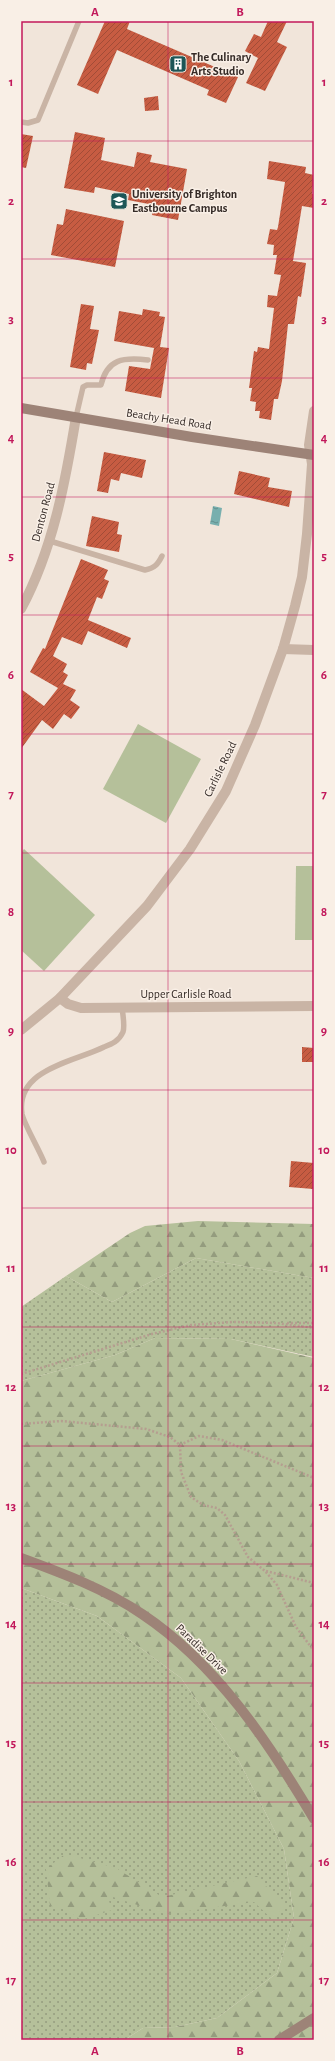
<svg xmlns="http://www.w3.org/2000/svg" width="335" height="2061" viewBox="0 0 335 2061" font-family="'Alegreya Sans',sans-serif">
<defs>
<pattern id="grass-dots" width="8" height="8" patternUnits="userSpaceOnUse"><rect width="8" height="8" fill="#b5c09a"/><path d="M2 2h.1M6 6h.1" fill="none" stroke="#949c7e" stroke-width="1.8" stroke-linecap="round"/></pattern>
<pattern id="forest-firs" width="22" height="20" patternUnits="userSpaceOnUse"><rect width="22" height="20" fill="#b5c09a"/><path d="M5 1l3.5 6h-7zM16 11l3.5 6h-7z" fill="#949c7e"/></pattern>
<pattern id="water-ripples" width="26" height="14" patternUnits="userSpaceOnUse"><rect width="26" height="14" fill="#78afae"/><path d="M2 4q2-2 4 0t4 0M15 11q2-2 4 0t4 0" fill="none" stroke="#638f8e"/></pattern>
<pattern id="building-hatch" width="6" height="6" patternUnits="userSpaceOnUse"><rect width="6" height="6" fill="#c75c42"/><path d="M-1 1l2-2M0 6l6-6M5 7l2-2" fill="none" stroke="#a24c37"/></pattern>
</defs>
<rect width="100%" height="100%" fill="#f1e5da"/>
<g fill="url(#grass-dots)">
<polygon points="196,1258 314,1278 314,1357 231,1339 155,1338 115,1355 21,1381 21,1307 66,1276 112,1302"/>
<polygon points="21,1588 97,1616 181,1678 239,1761 284,1849 294,1918 277,1973 217,2018 175,2027 143,2028 129,2037 127,2040 21,2040"/>
</g>
<g fill="url(#forest-firs)">
<polygon points="198,1221 314,1224 314,1278 196,1258 112,1302 66,1276 130,1233 145,1226"/>
<polygon points="155,1338 231,1339 314,1358 314,2040 127,2040 129,2037 143,2028 175,2027 217,2018 277,1973 294,1918 284,1849 239,1761 181,1678 97,1616 21,1588 21,1381 115,1355"/>
<polygon points="65,1854 116,1868 162,1897 257,1876 284,1906 272,1919 254,1902 165,1914 107,1895 112,1910 81,1920 65,1909 50,1906 46,1869"/>
</g>
<g fill="#b5c09a">
<polygon points="138,724 201,759 166,823 103,789"/>
<polygon points="24,849 95,915 44,971 21,950 21,853"/>
<polygon points="296,866 314,866 314,940 295,940"/>
</g>
<polygon fill="url(#water-ripples)" points="213,506 222,508 219,526 210,524"/>
<g fill="url(#building-hatch)">
<polygon points="105,21 130,21 127,29 238,77 226,103 207,95 209,90 117,50 98,94 77,85"/>
<polygon points="268,21 287,21 277,42 287,47 265,91 246,83 258,58 245,51 254,34 261,37"/>
<polygon points="158,96 159,110 145,111 144,98"/>
<polygon points="75,132 105,138 101,160 134,167 137,152 152,155 150,162 187,169 178,220 152,215 154,205 128,200 129,194 95,187 94,193 64,188"/>
<polygon points="21,134 33,136 26,168 21,167"/>
<polygon points="269,161 306,167 305,173 314,175 312,194 314,194 314,208 302,206 293,261 306,263 301,297 298,296 294,324 288,324 282,381 278,399 274,399 271,420 259,418 260,411 255,411 256,402 250,401 252,388 249,388 254,351 257,352 258,347 269,349 274,308 267,307 268,295 277,296 281,275 274,274 277,255 273,255 274,245 267,244 270,229 277,230 278,227 285,182 267,179"/>
<polygon points="66,209 124,221 115,267 51,255 57,224 63,225"/>
<polygon points="81,304 94,306 90,329 99,330 92,364 87,363 86,370 70,367"/>
<polygon points="143,309 160,312 159,316 165,317 160,347 169,348 161,398 125,391 129,366 150,369 154,348 114,341 119,311 142,315"/>
<polygon points="104,452 146,460 142,478 121,473 119,481 111,479 108,493 97,491"/>
<polygon points="239,471 270,478 268,487 292,491 289,507 234,494"/>
<polygon points="92,516 119,522 117,534 122,535 119,552 86,546"/>
<polygon points="81,559 108,570 104,579 109,581 102,599 97,597 88,620 131,638 127,648 88,631 82,645 62,637 53,656 67,664 63,672 68,675 63,684 76,690 70,700 80,707 71,719 64,714 53,729 42,720 21,749 21,689 44,706 58,688 30,672 43,648 45,649"/>
<polygon points="302,1047 314,1048 314,1062 302,1062"/>
<polygon points="291,1161 314,1163 313,1189 289,1187"/>
</g>
<g fill="none" stroke-linecap="round" stroke-linejoin="round">
<g stroke="#b59e90" stroke-width="2.5" stroke-dasharray="2 2" stroke-linecap="butt">
<polyline points="287,1323 314,1323"/>
<polyline points="21,1374 152,1334 191,1325 233,1322 277,1323 314,1328"/>
<polyline points="21,1424 61,1421 146,1429 170,1437 180,1445 181,1472 191,1497 203,1505 217,1508 225,1515 248,1557 265,1571 277,1585 296,1627 314,1651"/>
<polyline points="180,1445 199,1436 222,1440 314,1478"/>
<polyline points="266,1571 314,1583"/>
</g>
<g stroke="#c9b4a5" stroke-width="5.5">
<polyline points="21,122 28,123 38,120 79,21"/>
<path d="M76 417 83 387 87 385H101C107 359 123 357 148 360"/>
<path d="M50 541 145 570C155 568 158 564 162 556"/>
<path d="M44 1162C40 1151 24 1124 22 1114 15 1069 74 1062 104 1047 112 1044 119 1041 123 1032 125 1026 123 1015 122 1008"/>
</g>
<g stroke="#c9b4a5" stroke-width="10">
<path d="M21 609C53 549 65 484 76 417"/>
<polyline points="283,649 314,650"/>
<polyline points="60,998 68,1004 81,1008 314,1006"/>
<polyline points="21,1030 60,998 147,906 190,849 226,791 255,725 283,649 295,606 302,577 307,534 312,464 309,445 314,411"/>
</g>
<g stroke="#9d8377" stroke-width="10">
<polyline points="21,408 192,437 314,455"/>
<path d="M21 1558C62 1573 105 1589 142 1614 217 1664 269 1743 314 1819"/>
<polyline points="279,2040 314,2018"/>
</g>
</g>
<path fill="none" stroke="#c2185b" stroke-width="1" stroke-opacity="0.55" d="M168 21V2040M21 141H314M21 259H314M21 378H314M21 497H314M21 615H314M21 734H314M21 853H314M21 971H314M21 1090H314M21 1208H314M21 1327H314M21 1446H314M21 1564H314M21 1683H314M21 1802H314M21 1920H314"/>
<defs>
<symbol id="building-square" viewBox="-11 -11 22 22"><rect x="-9" y="-9" width="18" height="18" rx="4" fill="#1c5657" stroke="#f9efe6"/><path d="M-4-6H4V6H1V3H-1V6H-4ZM-2.5-4.3h1.7v1.8h-1.7ZM.8-4.3h1.7v1.8H.8ZM-2.5-1h1.7V.8h-1.7ZM.8-1h1.7V.8H.8Z" fill="#fff"/></symbol>
<symbol id="university-square" viewBox="-11 -11 22 22"><rect x="-9" y="-9" width="18" height="18" rx="4" fill="#1c5657" stroke="#f9efe6"/><path d="M0-5L7-2L0 1L-7-2ZM-4 1L0 2.5L4 1V4Q0 6-4 4Z" fill="#fff"/></symbol>
</defs>
<g fill-rule="evenodd">
<use href="#building-square" x="168" y="54" width="20" height="20"/>
<use href="#university-square" x="109" y="191" width="20" height="20"/>
</g>
<g text-anchor="middle" dominant-baseline="central" stroke-width="3" stroke-linejoin="round" paint-order="stroke">
<g font-size="12" font-weight="bold" fill="#352b27" stroke="#f9efe6" text-anchor="start">
<text x="191" y="57">The Culinary<tspan x="191" dy="14">Arts Studio</tspan></text>
<text x="132" y="194">University of Brighton<tspan x="132" dy="14">Eastbourne Campus</tspan></text>
</g>
<g font-size="12" fill="#352b27" stroke="#f9efe6">
<text transform="translate(169 419) rotate(9)">Beachy Head Road</text>
<text transform="translate(43 512) rotate(-75)">Denton Road</text>
<text transform="translate(220 769) rotate(-64)">Carlisle Road</text>
<text x="186" y="994">Upper Carlisle Road</text>
<text transform="translate(202 1649) rotate(44)">Paradise Drive</text>
</g>
</g>
<rect width="335" height="2061" fill="none" stroke="#f9efe6" stroke-width="44"/>
<rect x="22" y="22" width="291" height="2017" fill="none" stroke="#c2185b" stroke-width="1.5"/>
<g font-size="13" text-anchor="middle" font-weight="bold" fill="#c2185b">
<text x="95" y="16">A</text>
<text x="240" y="16">B</text>
<text x="11" y="86">1</text>
<text x="324" y="86">1</text>
<text x="11" y="205">2</text>
<text x="324" y="205">2</text>
<text x="11" y="323">3</text>
<text x="324" y="323">3</text>
<text x="11" y="442">4</text>
<text x="324" y="442">4</text>
<text x="11" y="560">5</text>
<text x="324" y="560">5</text>
<text x="11" y="679">6</text>
<text x="324" y="679">6</text>
<text x="11" y="798">7</text>
<text x="324" y="798">7</text>
<text x="11" y="916">8</text>
<text x="324" y="916">8</text>
<text x="11" y="1035">9</text>
<text x="324" y="1035">9</text>
<text x="11" y="1154">10</text>
<text x="324" y="1154">10</text>
<text x="11" y="1272">11</text>
<text x="324" y="1272">11</text>
<text x="11" y="1391">12</text>
<text x="324" y="1391">12</text>
<text x="11" y="1510">13</text>
<text x="324" y="1510">13</text>
<text x="11" y="1628">14</text>
<text x="324" y="1628">14</text>
<text x="11" y="1747">15</text>
<text x="324" y="1747">15</text>
<text x="11" y="1866">16</text>
<text x="324" y="1866">16</text>
<text x="11" y="1984">17</text>
<text x="324" y="1984">17</text>
<text x="95" y="2055">A</text>
<text x="240" y="2055">B</text>
</g>
</svg>
